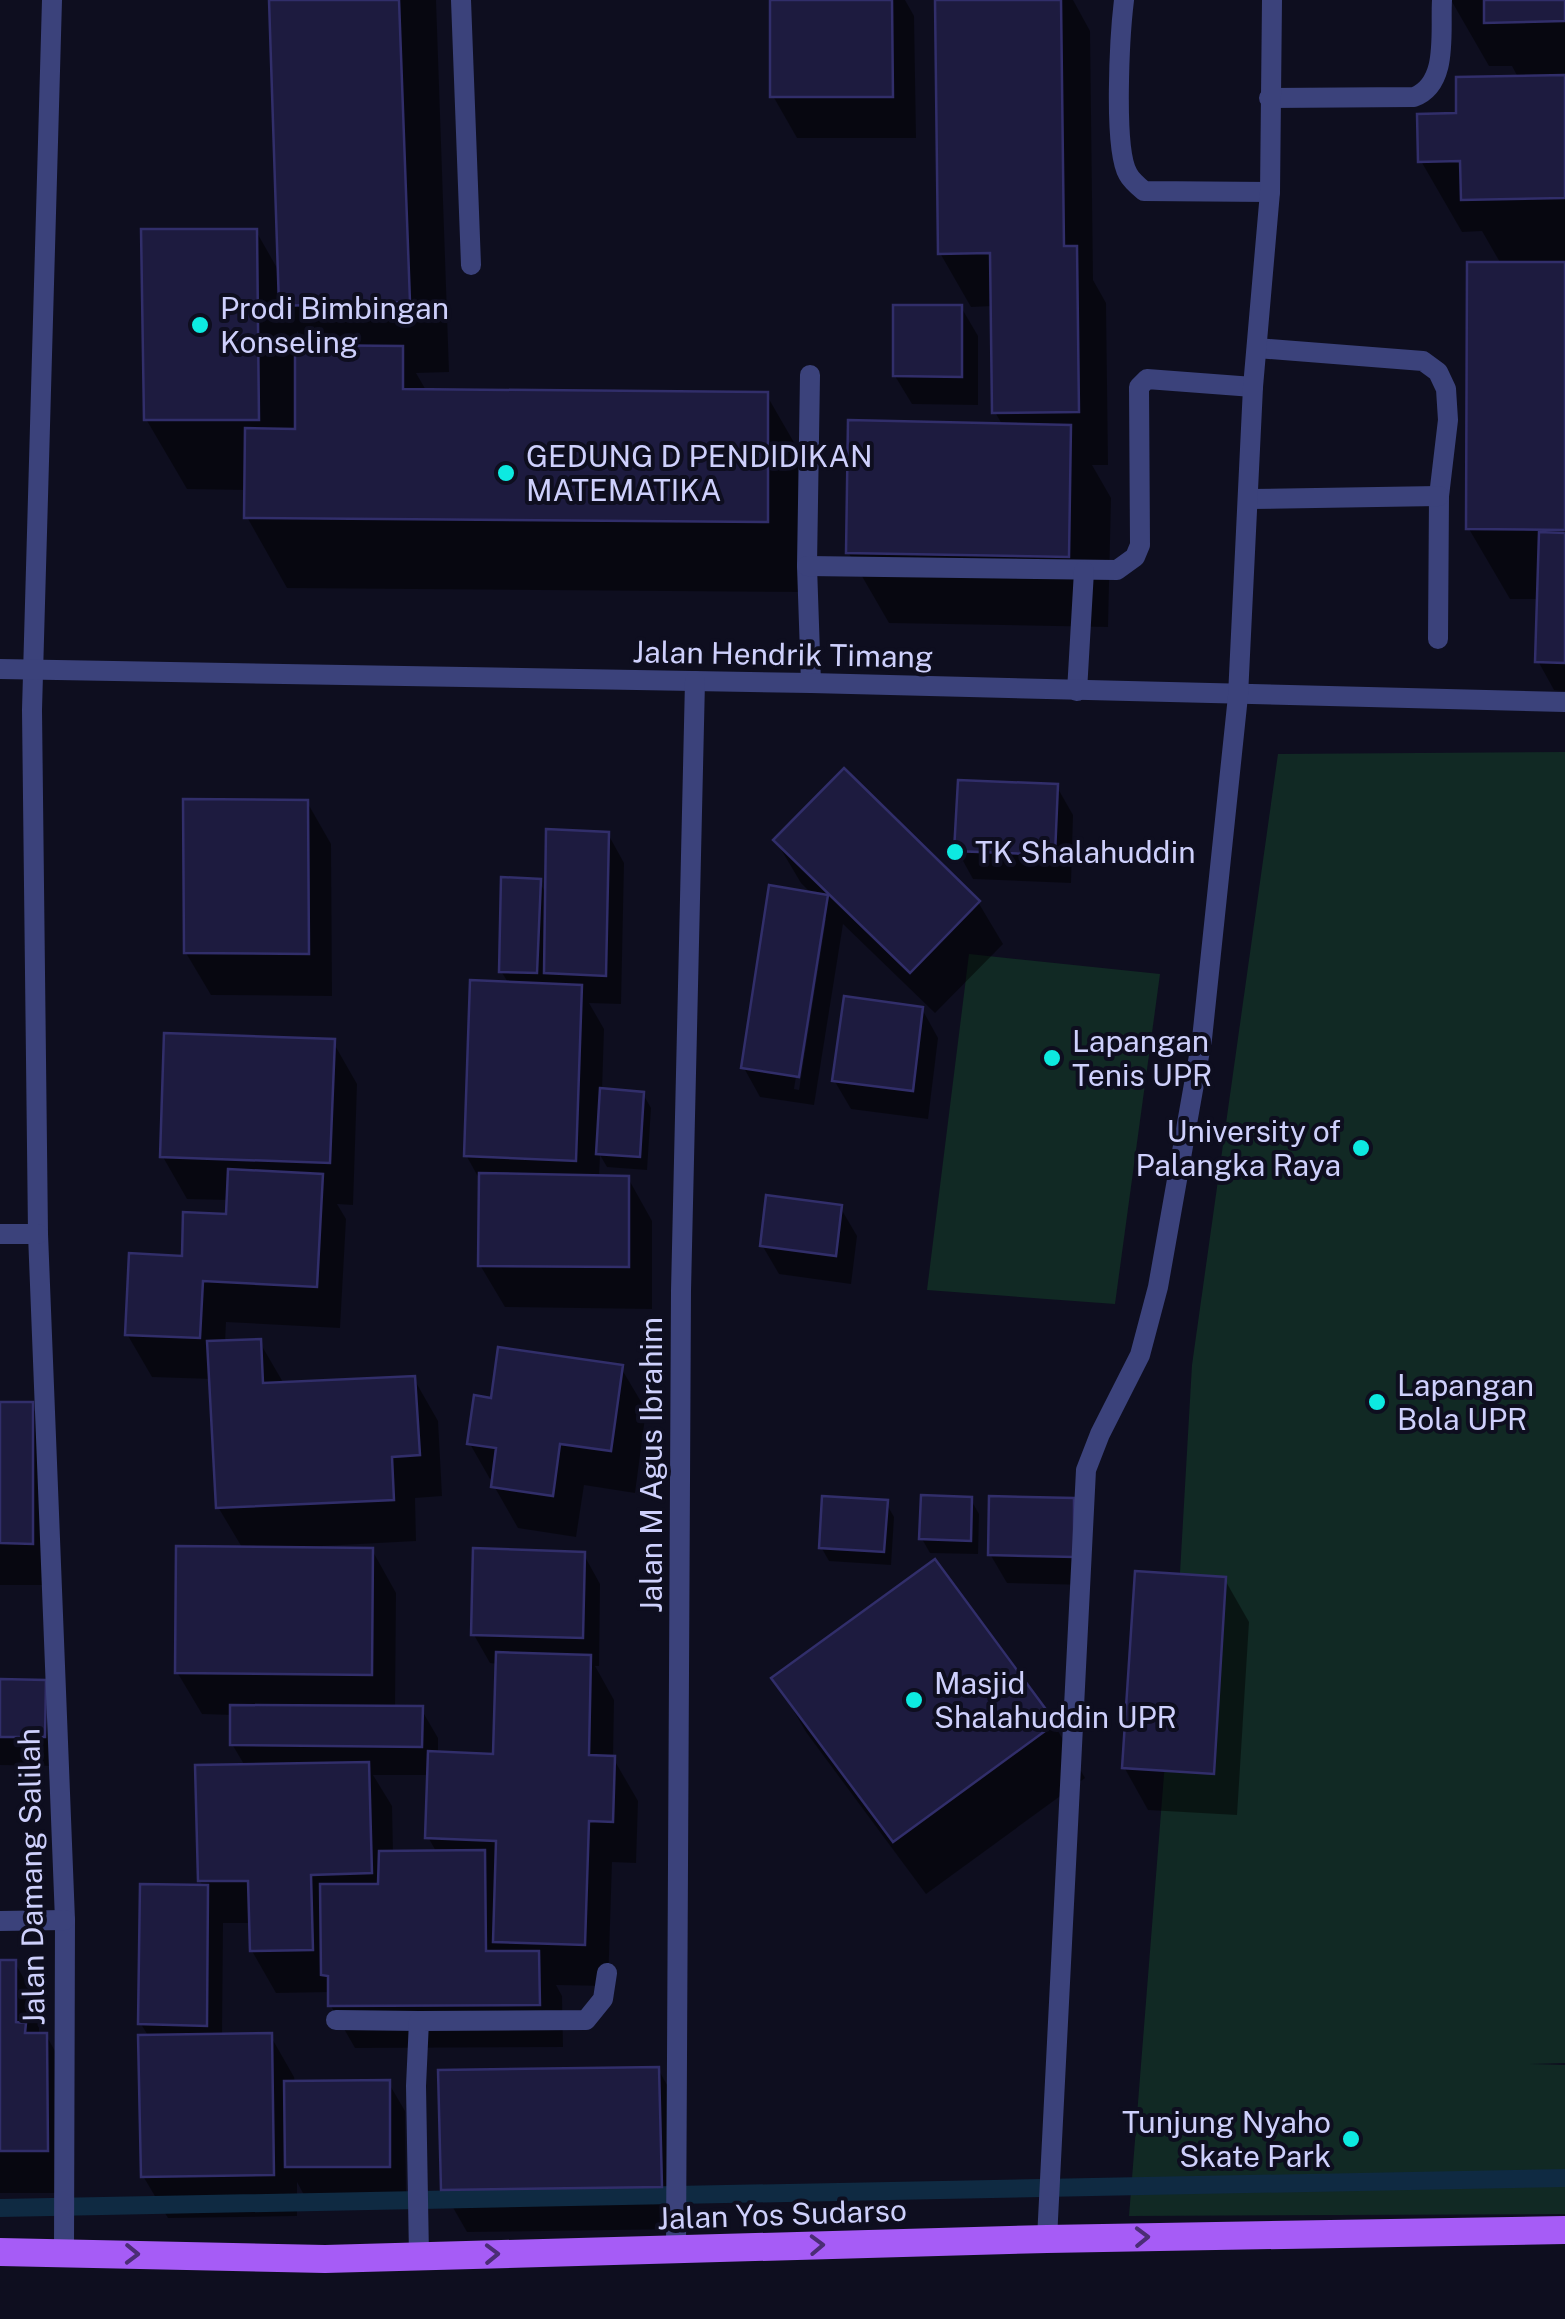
<svg xmlns="http://www.w3.org/2000/svg" width="1565" height="2319" viewBox="0 0 1565 2319" font-family="'Public Sans',sans-serif">
<rect width="100%" height="100%" fill="#0e0e1f"/>
<g fill="#112924">
<polygon points="1565,752 1565,2063 1530,2064 1565,2065 1565,2214 1129,2216 1180,1573 1192,1365 1278,754"/>
<polygon points="969,954 1160,974 1115,1304 927,1290"/>
</g>
<g fill="#0007" fill-rule="evenodd">
<path d="M271 0H436L449 372 416 373 427 392 766 394 807 465V592L287 588 247 517V490L187 489 146 419 256 231 281 275ZM297 331 306 347H297Z"/>
<polygon points="773,0 905,0 914,16 916,138 797,138 773,96"/>
<polygon points="938,0 1073,0 1090,31 1093,280 1106,303 1108,465 1092,465 1111,498 1108,627 889,623 848,552 1003,426 995,412 993,306 971,307 940,253"/>
<polygon points="1451,0 1565,0 1565,691 1554,690 1538,661 1540,599 1510,599 1469,529 1501,264 1482,231 1462,232 1421,161 1459,116 1519,79 1512,66 1489,66"/>
<polygon points="961,307 978,336 978,405 912,404 895,376"/>
<polygon points="1057,787 1073,815 1071,883 973,879 957,850"/>
<polygon points="307,802 331,844 332,996 211,995 186,953"/>
<polygon points="608,834 624,863 621,1004 589,1003 604,1029 602,1091 643,1094 651,1108 647,1170 607,1167 600,1155 599,1178 628,1178 652,1221 652,1309 505,1307 480,1265 481,1182 466,1155 509,984 501,971 539,881 547,896"/>
<path d="M776 841 978 902 1003 944 935 1013 843 924 814 1105 760 1097 744 1068 813 895 801 883ZM821 919H826L799 1090 794 1089Z"/>
<polygon points="922,1009 938,1038 928,1119 851,1109 834,1080"/>
<path d="M333 1042 357 1084 353 1205 337 1204 346 1219 340 1328 226 1322 225 1343 259 1341 284 1384 414 1379 438 1421 442 1496 415 1498 416 1541 322 1546V1550H372L396 1593 395 1709H421L438 1738V1754L495 1757 498 1664 490 1663 474 1635 584 1555 600 1584 599 1666H595L614 1700 613 1758 638 1801 636 1863 612 1862 608 1986 556 1985 562 1996 563 2047 355 2048 331 2006V1992L276 1993 252 1951 251 1923H223L222 2036 270 2035 294 2077 295 2083 388 2082 405 2111 406 2195H304L297 2182V2216L168 2218 143 2176 149 2037 141 2024 204 1888 200 1881 245 1766 232 1744 233 1715 202 1714 177 1672 243 1549 218 1507 212 1379 152 1377 127 1334 184 1259 229 1217V1200L187 1199 163 1157ZM373 1775H430L428 1837 437 1853H393L392 1806Z"/>
<polygon points="840,1207 857,1236 851,1284 779,1274 762,1245"/>
<polygon points="621,1368 646,1410 635,1493 584,1485 576,1537 518,1528 470,1444 493,1400"/>
<polygon points="0,1404 31,1405 56,1447 56,1585 0,1585"/>
<polygon points="971,1500 979,1514 978,1554 930,1553 922,1539"/>
<polygon points="1072,1500 1089,1529 1089,1585 1007,1583 990,1554"/>
<polygon points="886,1503 894,1517 891,1565 829,1561 821,1547"/>
<polygon points="934,1562 1054,1724 1085,1778 926,1894 806,1732 775,1678"/>
<polygon points="1225,1580 1249,1622 1237,1815 1148,1810 1124,1767"/>
<polygon points="0,1682 44,1682 61,1711 60,1766 0,1765"/>
<polygon points="0,1963 15,1963 39,2005 39,2035 46,2035 70,2078 71,2193 0,2193"/>
<polygon points="658,2069 682,2111 685,2229 467,2232 443,2190"/>
</g>
<g fill="none" stroke-linecap="round" stroke-linejoin="round">
<polyline stroke="#0f2a42" stroke-width="18" points="0,2208 1565,2178"/>
</g>
<g fill="#1d1b3f" stroke="#312e6a" stroke-width="2.5">
<polygon points="269,0 399,0 410,302 279,306"/>
<polygon points="770,0 892,0 893,97 770,97"/>
<polygon points="935,0 1061,0 1064,246 1077,246 1079,412 992,413 990,253 938,254"/>
<polygon points="1484,0 1565,0 1565,21 1484,23"/>
<polygon points="1565,75 1565,198 1461,200 1460,161 1418,162 1417,114 1456,113 1456,77"/>
<polygon points="141,229 257,229 259,420 144,420"/>
<polygon points="1467,262 1565,262 1565,530 1466,529"/>
<polygon points="893,305 962,305 962,377 893,376"/>
<polygon points="295,345 403,346 403,389 768,392 768,522 244,518 245,428 295,429"/>
<polygon points="848,420 1071,425 1069,557 846,553"/>
<polygon points="1539,532 1565,533 1565,663 1535,662"/>
<polygon points="844,768 980,901 910,973 773,840"/>
<polygon points="958,780 1058,784 1055,855 954,851"/>
<polygon points="183,799 308,800 309,954 184,953"/>
<polygon points="546,829 609,832 606,976 544,973"/>
<polygon points="501,877 541,879 537,973 499,972"/>
<polygon points="769,885 828,895 799,1077 741,1068"/>
<polygon points="470,980 582,985 576,1161 464,1156"/>
<polygon points="844,996 923,1007 913,1091 832,1081"/>
<polygon points="164,1033 335,1039 330,1163 160,1157"/>
<polygon points="600,1088 644,1092 640,1157 596,1154"/>
<polygon points="228,1169 323,1174 317,1287 203,1281 200,1338 125,1335 129,1253 182,1256 183,1212 226,1214"/>
<polygon points="479,1173 629,1176 629,1267 478,1266"/>
<polygon points="766,1195 842,1205 836,1256 760,1246"/>
<polygon points="261,1339 263,1383 415,1376 420,1455 392,1457 394,1500 216,1508 207,1341"/>
<polygon points="498,1347 623,1365 611,1451 560,1444 553,1496 491,1487 496,1448 467,1444 474,1395 491,1398"/>
<polygon points="0,1402 33,1402 33,1544 0,1543"/>
<polygon points="921,1495 972,1497 971,1541 919,1539"/>
<polygon points="822,1496 888,1500 884,1552 819,1548"/>
<polygon points="989,1496 1074,1498 1074,1557 988,1555"/>
<polygon points="176,1546 373,1548 372,1675 175,1673"/>
<polygon points="473,1548 585,1552 583,1638 471,1635"/>
<polygon points="935,1559 1056,1723 893,1842 771,1678"/>
<polygon points="1135,1571 1226,1577 1214,1774 1122,1768"/>
<polygon points="496,1652 591,1655 589,1755 615,1756 613,1822 589,1821 585,1945 493,1942 496,1841 425,1838 428,1751 493,1754"/>
<polygon points="0,1679 46,1680 45,1737 0,1737"/>
<polygon points="230,1705 423,1706 422,1747 230,1745"/>
<polygon points="369,1762 372,1873 311,1875 313,1950 250,1951 248,1881 198,1881 195,1765"/>
<polygon points="485,1850 486,1951 539,1951 540,2005 328,2006 328,1976 321,1975 320,1884 378,1884 379,1851"/>
<polygon points="140,1884 208,1885 207,2026 138,2024"/>
<polygon points="0,1960 16,1960 16,2022 26,2023 25,2033 47,2033 48,2151 0,2151"/>
<polygon points="272,2033 274,2175 141,2177 138,2035"/>
<polygon points="659,2067 662,2187 441,2190 438,2070"/>
<polygon points="390,2080 390,2167 285,2167 284,2081"/>
</g>
<g fill="none" stroke-linecap="round" stroke-linejoin="round">
<g stroke="#3b427b" stroke-width="20">
<polyline points="461,0 471,265"/>
<path d="M1124 0C1120 33 1113 148 1128 174 1131 180 1138 186 1144 191L1270 192"/>
<path d="M1269 98 1414 97C1449 84 1440 32 1442 0"/>
<polyline points="1257,348 1423,361 1438,372 1446,389 1448,420 1439,496 1438,639"/>
<polyline points="810,375 807,566 811,683"/>
<polyline points="1249,499 1439,496"/>
<polyline points="807,566 1117,570 1135,557 1140,545 1139,387 1147,379 1253,387"/>
<polyline points="1077,691 1084,571"/>
</g>
<g stroke="#3b427b" stroke-width="20">
<polyline points="52,0 32,710 38,1234 65,1920 64,2252"/>
<polyline points="0,669 811,683 1565,702"/>
<polyline points="0,1234 38,1234"/>
<polyline points="0,1921 65,1920"/>
<polyline points="336,2020 419,2021"/>
<polyline points="1047,2239 1086,1470 1100,1434 1140,1355 1158,1287 1202,1039 1238,696 1253,387 1270,192 1272,0"/>
<polyline points="676,2249 681,1291 695,681"/>
<polyline points="419,2256 416,2086 419,2021 586,2020 603,1999 607,1973"/>
</g>
<polyline stroke="#a65cf6" stroke-width="28" points="0,2252 325,2259 1047,2239 1565,2230"/>
</g>
<defs><path id="oneway-chevron" d="M-2-3.5L2.5 0L-2 3.5" fill="none" stroke-width="1.6" stroke-linecap="round" stroke-linejoin="round" transform="scale(2.5)"/></defs>
<g stroke="#4b2d75">
<use href="#oneway-chevron" transform="translate(1142 2237) rotate(-1)"/>
<use href="#oneway-chevron" transform="translate(817 2245) rotate(-2)"/>
<use href="#oneway-chevron" transform="translate(132 2254) rotate(1)"/>
<use href="#oneway-chevron" transform="translate(492 2254) rotate(-1)"/>
</g>
<g fill="#0deae1" stroke="#0e0e1f" stroke-width="4">
<circle cx="200" cy="325" r="10"/>
<circle cx="506" cy="473" r="10"/>
<circle cx="955" cy="852" r="10"/>
<circle cx="1052" cy="1058" r="10"/>
<circle cx="1361" cy="1148" r="10"/>
<circle cx="1377" cy="1402" r="10"/>
<circle cx="914" cy="1700" r="10"/>
<circle cx="1351" cy="2139" r="10"/>
</g>
<g text-anchor="middle" dominant-baseline="central" stroke-width="8" stroke-linejoin="round" paint-order="stroke">
<g font-size="30" fill="#ced0fc" stroke="#0e0e1f" text-anchor="start">
<text x="220" y="308">Prodi Bimbingan<tspan x="220" dy="34">Konseling</tspan></text>
<text x="526" y="456">GEDUNG D PENDIDIKAN<tspan x="526" dy="34">MATEMATIKA</tspan></text>
<text x="975" y="852">TK Shalahuddin</text>
<text x="1072" y="1041">Lapangan<tspan x="1072" dy="34">Tenis UPR</tspan></text>
<text x="1341" y="1131" text-anchor="end">University of<tspan x="1341" dy="34">Palangka Raya</tspan></text>
<text x="1397" y="1385">Lapangan<tspan x="1397" dy="34">Bola UPR</tspan></text>
<text x="934" y="1683">Masjid<tspan x="934" dy="34">Shalahuddin UPR</tspan></text>
<text x="1331" y="2122" text-anchor="end">Tunjung Nyaho<tspan x="1331" dy="34">Skate Park</tspan></text>
</g>
<g font-size="30" fill="#ced0fc" stroke="#0e0e1f">
<text transform="translate(783 654) rotate(1)">Jalan Hendrik Timang</text>
<text transform="translate(651 1465) rotate(-90)">Jalan M Agus Ibrahim</text>
<text transform="translate(31 1877) rotate(-91)">Jalan Damang Salilah</text>
<text transform="translate(782 2214) rotate(-2)">Jalan Yos Sudarso</text>
</g>
</g>
</svg>
